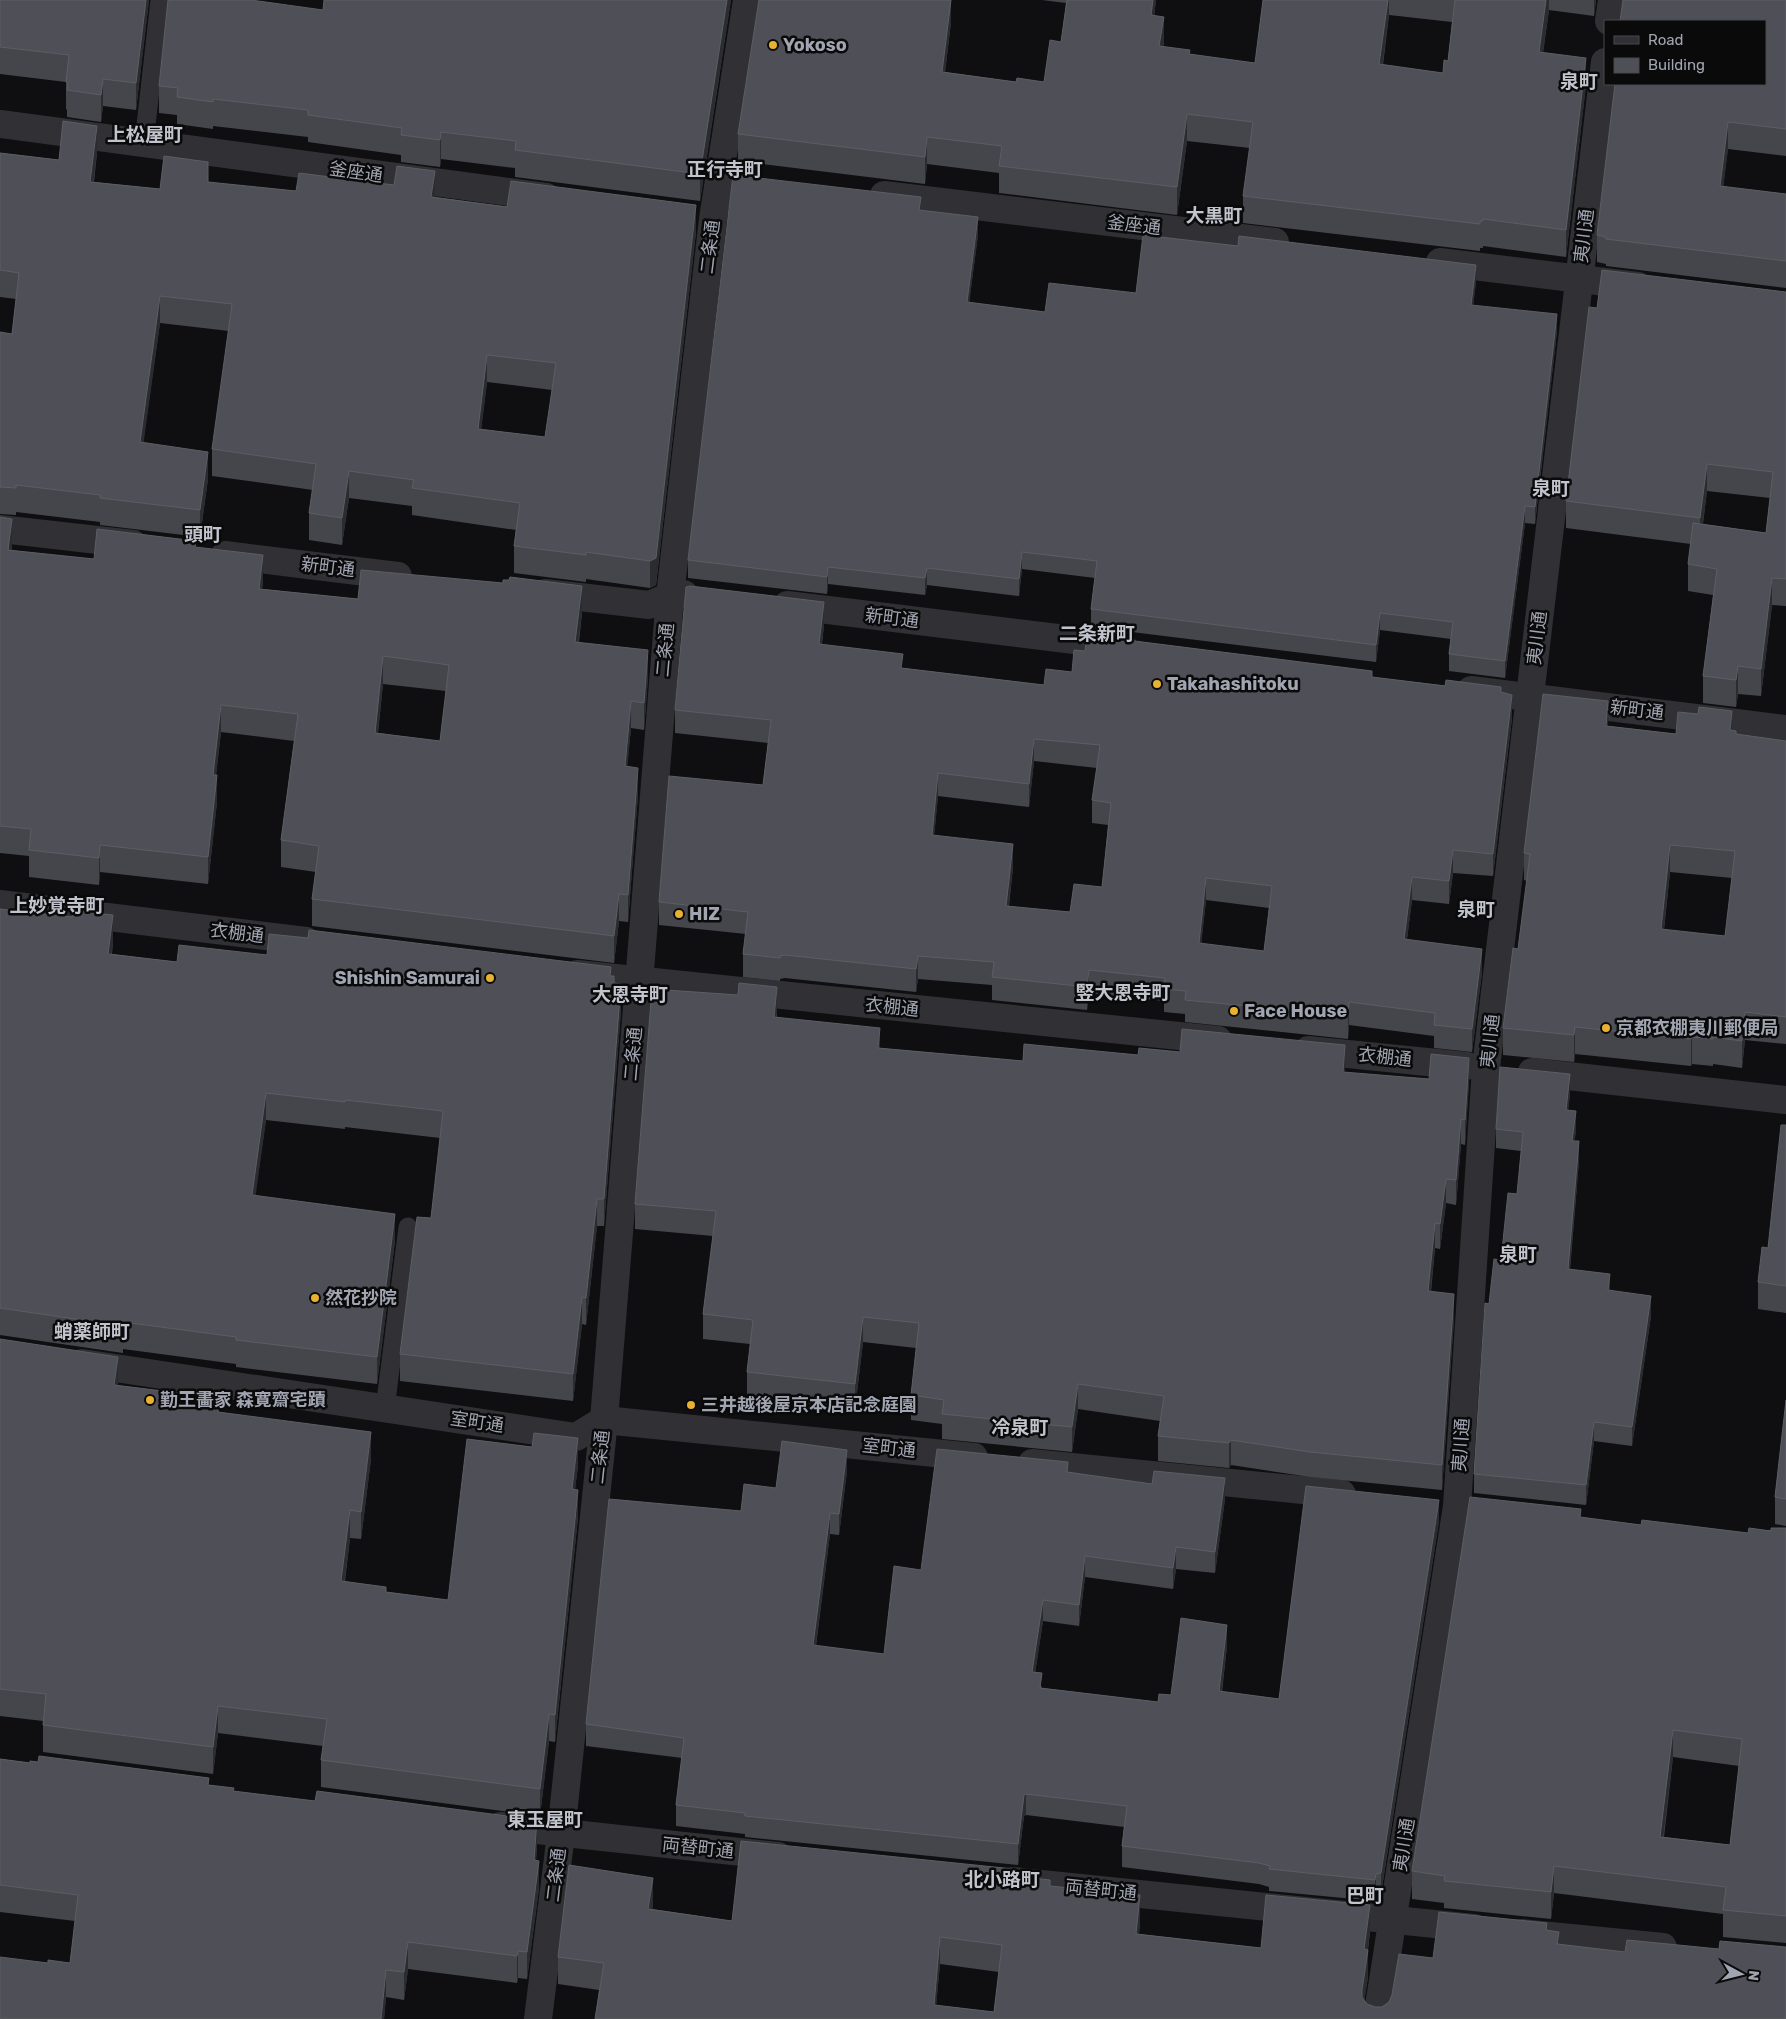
<svg xmlns="http://www.w3.org/2000/svg" width="1786" height="2019" viewBox="0 0 1786 2019" font-family="Rubik,'Noto Sans JP',sans-serif">
<rect width="100%" height="100%" fill="#0f0f11"/>
<g fill="none" stroke-linecap="round" stroke-linejoin="round">
<g stroke="#313135" stroke-width="19">
<polyline points="144,143 160,0"/>
<polyline points="385,1409 408,1227"/>
</g>
<g stroke="#313135" stroke-width="28">
<polyline points="1609,21 1612,0"/>
<polyline points="0,124 546,197"/>
<polyline points="884,195 1275,242"/>
<polyline points="1440,262 1638,286"/>
<polyline points="0,529 133,544"/>
<polyline points="225,555 398,576"/>
<polyline points="545,593 649,605 670,596 684,594"/>
<polyline points="787,605 1123,646"/>
<polyline points="1471,690 1786,729"/>
<polyline points="0,904 306,941"/>
<polyline points="577,974 1218,1040"/>
<polyline points="1308,1050 1467,1066"/>
<polyline points="1532,1072 1786,1100"/>
<polyline points="82,1363 576,1437 604,1420 974,1457"/>
<polyline points="1032,1463 1342,1494"/>
<polyline points="500,1826 778,1856"/>
<polyline points="1012,1881 1474,1928"/>
<polyline points="1522,1933 1663,1947"/>
<polyline points="538,2019 561,1834 604,1420 670,596 713,219 747,0"/>
<polyline points="1377,2019 1457,1506 1486,1068 1605,62"/>
</g>
</g>
<g fill="#45464c" fill-rule="evenodd">
<polygon points="0,0 149,0 136,110 103,106 101,122 67,117 67,110 66,109 66,82 0,74"/>
<polygon points="731,0 700,201 515,177 515,168 441,159 440,167 401,162 401,155 308,142 308,137 213,126 213,129 177,124 177,115 159,113 159,86 323,10"/>
<path d="M951 0V22L945 72 1016 82H1044L1061 42 1066 3 1042 0H1156L1154 16 1164 44 1163 47 1190 55 1255 63 1263 0H1596L1594 16 1549 10 1543 53 1586 85 1566 257 1483 246V248H1480V251L1243 223V196L1250 148 1187 141 1177 215 999 193V173L927 164 925 184 738 161V134ZM1389 15 1452 22 1448 61 1443 73 1383 65Z"/>
<polygon points="1786,0 1786,156 1728,149 1723,187 1786,194 1786,288 1606,266 1606,264 1597,262 1597,235 1765,84"/>
<path d="M0 153 59 160 97 153 94 182 160 189 208 182 296 191 435 197 696 232 656 585 650 588 586 579V582L514 573V546L516 530 412 515V506L349 498 342 545 309 540V513L313 490 212 476V449L229 331 160 323 143 443 208 479 200 537 100 525V522L16 512V515L0 514V332L12 334 16 299 0 297ZM487 382 552 390 545 437 481 429Z"/>
<polygon points="921,210 978,235 969,303 1045,312 1136,293 1476,282 1473,306 1557,331 1535,524 1525,523 1505,678 1449,671 1449,654 1451,639 1380,630 1376,662 1091,627 1091,609 1095,578 1022,569 1019,596 927,585 925,595 828,584 827,594 688,578 688,560"/>
<path d="M1784 292H1786V606L1772 605 1761 696 1738 694 1736 707 1703 703V676L1713 595 1688 591V564L1691 544 1566 528V501L1597 308ZM1707 491 1770 498 1766 533 1703 524Z"/>
<path d="M0 517 12 546 11 551 94 559 196 547 263 582 262 589 358 599 582 613 579 642 648 677 644 730 631 728 627 766 638 795 628 922 619 921 614 963 312 926V899L316 872 281 867V840L294 741 221 732 216 775 217 802 208 884 100 872 99 885 29 877V856L0 853ZM383 684 446 691 440 741 378 733Z"/>
<path d="M824 625 822 644 903 668 1044 685 1072 672 1372 677 1501 692 1512 718 1493 876 1453 873 1449 904 1412 900 1407 939 1482 972 1472 1052 1434 1048V1036L1349 1025 1348 1039 1185 1022V1014L1164 1012V1001L1089 993 1087 1010 992 1000V985L918 979 916 992 785 978 780 979V981L743 977V954L746 934 659 925V902L763 785 768 743 675 733V710ZM1034 761 1097 768 1092 800V823L1108 825 1102 887 1070 912 1009 906 1013 867 934 836 938 796 1029 807ZM1206 900 1269 908 1264 951 1201 944Z"/>
<path d="M1608 726 1676 734 1732 730 1736 734 1786 741V1044L1745 1040 1742 1068 1713 1064V1066L1692 1064 1691 1066 1575 1054 1574 1062 1503 1055V1028L1518 949 1527 881 1524 880V853ZM1670 872 1732 878 1725 936 1664 930Z"/>
<polygon points="0,909 113,942 112,954 177,962 267,955 611,976 614,983 621,1011 604,1226 597,1226 586,1325 582,1324 573,1401 400,1381 400,1354 431,1218 440,1138 345,1127 345,1129 266,1120 255,1196 395,1241 377,1384 236,1367 236,1364 123,1349 123,1353 0,1335"/>
<polygon points="777,1012 777,1018 880,1048 1023,1061 1138,1055 1469,1083 1465,1145 1461,1144 1456,1205 1446,1203 1440,1249 1435,1248 1431,1292 1454,1319 1442,1490 1310,1477 1231,1465 1229,1468 1158,1461 1158,1436 1160,1421 1078,1409 1072,1452 942,1439 942,1424 911,1420 911,1395 916,1348 863,1342 855,1409 747,1397 747,1372 750,1344 703,1339 703,1314 713,1236 635,1229 635,1204"/>
<polygon points="1570,1094 1568,1110 1576,1131 1574,1141 1579,1161 1570,1270 1610,1290 1651,1316 1632,1446 1594,1441 1586,1505 1474,1493 1474,1474 1489,1304 1517,1194 1521,1151 1496,1148 1496,1129"/>
<polygon points="1786,1125 1786,1313 1758,1309 1758,1282 1768,1248"/>
<polygon points="0,1339 118,1386 220,1412 371,1459 361,1539 350,1538 345,1581 386,1592 448,1600 578,1465 575,1489 578,1517 555,1742 549,1741 540,1816 321,1787 321,1760 323,1746 218,1733 213,1774 43,1752 43,1721 0,1716"/>
<polygon points="1786,1400 1786,1526 1775,1524 1775,1497"/>
<polygon points="847,1471 839,1535 830,1534 816,1646 884,1654 921,1570 1068,1472 1225,1499 1215,1573 1176,1569 1173,1589 1085,1577 1079,1626 1043,1621 1035,1673 1042,1688 1158,1702 1171,1695 1227,1646 1222,1692 1279,1699 1439,1521 1381,1894 1376,1895 1375,1901 1269,1891 1269,1887 1259,1884 1122,1867 1122,1846 1124,1827 1026,1815 1024,1816 1018,1865 745,1837 745,1834 676,1826 676,1805 682,1758 586,1746 586,1724 741,1511 776,1488"/>
<path d="M1581 1518 1641 1525 1748 1533 1786 1528V1943L1723 1937V1914L1554 1893 1551 1919 1444 1908V1903L1412 1899V1871ZM1673 1757 1739 1766 1730 1845 1664 1837Z"/>
<polygon points="0,1759 209,1785 234,1791 537,1847 536,1860 539,1888 527,1979 518,1978 517,1983 408,1969 404,2000 386,1997 384,2019 0,2019 48,1963 70,1963 75,1921 0,1912"/>
<path d="M1014 1876 1050 1886 1140 1922 1139 1934 1261 1948 1370 1932 1368 1950V1977L1364 2000 1367 2004 1375 2007H1382L1389 2002 1433 1958 1547 1930 1559 1944 1625 1952 1784 1948 1786 2019H595L599 1990 558 1984V1957L653 1905 652 1909 732 1921ZM940 1964 999 1972 994 2012 936 2005Z"/>
</g>
<g fill="#2b2c30">
<polygon points="146,0 149,0 136,110 136,83"/>
<polygon points="727,0 731,0 700,201 700,174"/>
<polygon points="951,0 951,22 942,99 942,72"/>
<polygon points="1153,0 1156,0 1151,42 1151,15"/>
<polygon points="1388,0 1389,0 1389,15 1379,91 1379,64"/>
<polygon points="1546,0 1549,0 1549,10 1539,79 1539,52"/>
<polygon points="1594,0 1596,0 1594,16"/>
<polygon points="1164,17 1164,44 1159,73 1159,46"/>
<polygon points="1586,58 1586,85 1566,257 1566,230"/>
<polygon points="103,79 103,106 101,122 101,95"/>
<polygon points="1187,114 1187,141 1177,215 1177,187"/>
<polygon points="1728,122 1728,149 1720,213 1720,186"/>
<polygon points="97,126 97,153 90,209 90,182"/>
<polygon points="441,132 441,159 440,167 440,140"/>
<polygon points="927,137 927,164 925,184 925,157"/>
<polygon points="435,171 435,198 431,197"/>
<polygon points="696,205 696,232 656,585 650,588 650,561"/>
<polygon points="978,217 978,235 967,320 967,302"/>
<polygon points="1476,265 1476,282 1471,323 1471,305"/>
<polygon points="160,296 160,323 140,469 140,442"/>
<polygon points="1557,314 1557,331 1535,524 1535,507"/>
<polygon points="487,355 487,382 478,456 478,429"/>
<polygon points="208,452 208,479 200,537 200,510"/>
<polygon points="1707,464 1707,491 1700,545 1700,518"/>
<polygon points="349,471 349,498 342,545 342,518"/>
<polygon points="1525,506 1525,523 1505,678 1505,661"/>
<polygon points="12,519 12,546 8,577 8,550"/>
<polygon points="1022,552 1022,569 1019,596 1019,579"/>
<polygon points="263,555 263,582 259,616 259,589"/>
<polygon points="828,567 828,584 827,594 827,577"/>
<polygon points="927,568 927,585 925,595 925,578"/>
<polygon points="1772,578 1772,605 1761,696 1761,669"/>
<polygon points="582,586 582,613 575,669 575,642"/>
<polygon points="824,602 824,625 819,667 819,644"/>
<polygon points="1380,613 1380,630 1376,662 1376,645"/>
<polygon points="648,650 648,677 644,730 644,703"/>
<polygon points="383,656 383,684 375,760 375,733"/>
<polygon points="1738,666 1738,694 1736,707 1736,680"/>
<polygon points="1512,695 1512,718 1493,876 1493,854"/>
<polygon points="631,701 631,728 625,793 625,766"/>
<polygon points="1608,701 1608,728 1606,726"/>
<polygon points="221,705 221,732 213,802 213,775"/>
<polygon points="1732,711 1732,738 1730,730"/>
<polygon points="1034,739 1034,761 1029,807 1029,784"/>
<polygon points="638,768 638,795 628,922 628,895"/>
<polygon points="938,773 938,796 932,858 932,835"/>
<polygon points="217,775 217,802 208,884 208,857"/>
<polygon points="1013,844 1013,867 1006,929 1006,906"/>
<polygon points="100,845 100,872 99,885 99,858"/>
<polygon points="1670,845 1670,872 1661,956 1661,929"/>
<polygon points="1453,850 1453,873 1449,904 1449,881"/>
<polygon points="1412,877 1412,900 1404,962 1404,939"/>
<polygon points="1206,878 1206,900 1199,966 1199,943"/>
<polygon points="619,894 619,921 614,963 614,936"/>
<polygon points="113,915 113,942 108,981 108,954"/>
<polygon points="1482,949 1482,972 1472,1052 1472,1029"/>
<polygon points="918,956 918,979 916,992 916,969"/>
<polygon points="1089,970 1089,993 1087,1010 1087,987"/>
<polygon points="621,984 621,1011 604,1226 604,1199"/>
<polygon points="777,987 777,1012 774,1042 774,1017"/>
<polygon points="1349,1002 1349,1025 1348,1039 1348,1016"/>
<polygon points="1745,1012 1745,1040 1742,1068 1742,1041"/>
<polygon points="1575,1027 1575,1054 1574,1062 1574,1035"/>
<polygon points="880,1028 880,1052 878,1048"/>
<polygon points="1692,1037 1692,1064 1691,1066 1691,1039"/>
<polygon points="1345,1045 1345,1070 1343,1097 1343,1072"/>
<polygon points="1469,1058 1469,1083 1465,1145 1465,1120"/>
<polygon points="1570,1074 1570,1094 1566,1130 1566,1110"/>
<polygon points="266,1093 266,1120 252,1222 252,1195"/>
<polygon points="1576,1111 1576,1131 1572,1160 1572,1141"/>
<polygon points="1461,1119 1461,1144 1456,1205 1456,1180"/>
<polygon points="1579,1141 1579,1161 1568,1289 1568,1269"/>
<polygon points="1446,1179 1446,1203 1440,1249 1440,1224"/>
<polygon points="597,1199 597,1226 586,1325 586,1298"/>
<polygon points="395,1214 395,1241 377,1384 377,1357"/>
<polygon points="1435,1223 1435,1248 1428,1316 1428,1291"/>
<polygon points="1610,1274 1610,1294 1608,1290"/>
<polygon points="1454,1294 1454,1319 1442,1490 1442,1465"/>
<polygon points="1651,1296 1651,1316 1632,1446 1632,1427"/>
<polygon points="582,1297 582,1324 573,1401 573,1374"/>
<polygon points="863,1317 863,1342 855,1409 855,1384"/>
<polygon points="118,1357 118,1384 114,1412 114,1385"/>
<polygon points="1078,1384 1078,1409 1072,1452 1072,1427"/>
<polygon points="1594,1422 1594,1441 1586,1505 1586,1485"/>
<polygon points="371,1432 371,1459 361,1539 361,1512"/>
<polygon points="578,1438 578,1465 572,1516 572,1489"/>
<polygon points="1231,1440 1231,1465 1229,1468 1229,1443"/>
<polygon points="847,1450 847,1471 839,1535 839,1514"/>
<polygon points="1225,1478 1225,1499 1215,1573 1215,1552"/>
<polygon points="578,1490 578,1517 555,1742 555,1715"/>
<polygon points="1439,1500 1439,1521 1381,1894 1381,1873"/>
<polygon points="350,1510 350,1538 341,1608 341,1581"/>
<polygon points="830,1513 830,1534 813,1667 813,1645"/>
<polygon points="1176,1547 1176,1569 1173,1589 1173,1568"/>
<polygon points="1085,1556 1085,1577 1079,1626 1079,1605"/>
<polygon points="1043,1600 1043,1621 1032,1693 1032,1672"/>
<polygon points="1227,1625 1227,1646 1219,1712 1219,1691"/>
<polygon points="218,1706 218,1733 213,1774 213,1747"/>
<polygon points="549,1714 549,1741 540,1816 540,1789"/>
<polygon points="1673,1730 1673,1757 1660,1864 1660,1837"/>
<polygon points="1026,1794 1026,1815 1024,1816 1018,1865 1018,1844 1024,1795"/>
<polygon points="537,1820 537,1847 534,1887 534,1860"/>
<polygon points="539,1861 539,1888 527,1979 527,1952"/>
<polygon points="1554,1866 1554,1893 1551,1919 1551,1892"/>
<polygon points="1376,1874 1376,1895 1375,1901 1375,1880"/>
<polygon points="653,1878 653,1905 648,1936 648,1909"/>
<polygon points="1140,1895 1140,1922 1136,1961 1136,1934"/>
<polygon points="1370,1905 1370,1932 1365,1969 1368,1950 1368,1977 1362,2017 1362,1990 1364,1949"/>
<polygon points="940,1937 940,1964 935,2019 934,2005"/>
<polygon points="408,1942 408,1969 404,2000 404,1972"/>
<polygon points="518,1951 518,1978 517,1983 517,1956"/>
<polygon points="386,1970 386,1997 384,2019 381,2019"/>
</g>
<g fill="#4f5057" stroke="#5c5e65" fill-rule="evenodd">
<polygon points="0,0 146,0 136,83 103,79 101,95 67,90 68,83 66,82 69,55 0,47"/>
<polygon points="168,0 251,0 323,10 324,0 727,0 700,174 515,150 516,141 441,132 440,140 401,135 402,128 308,115 308,110 213,99 213,102 177,97 178,88 159,86"/>
<polygon points="759,0 951,0 942,72 1016,82 1017,78 1044,82 1050,40 1061,42 1067,0 1153,0 1151,15 1164,17 1159,46 1190,50 1189,54 1255,63 1263,0 1388,0 1379,64 1443,73 1444,60 1448,61 1455,0 1546,0 1539,52 1586,58 1566,230 1483,219 1483,221 1480,221 1480,224 1243,196 1253,122 1187,114 1177,187 999,166 1002,146 927,137 925,157 738,134"/>
<polygon points="1623,0 1786,0 1786,129 1728,122 1720,186 1786,194 1786,261 1606,239 1606,237 1597,235 1615,84 1765,84 1765,21 1620,21"/>
<path d="M63 121 97 126 90 182 160 189 164 156 208 162V182L296 191 299 173 394 185 397 166 435 171 431 197 507 207 511 181 696 205 656 558 650 561 586 552V555L514 546 520 503 412 488 414 480 349 471 342 518 309 513 316 464 212 449 232 304 160 296 140 442 208 452 200 510 100 498V495L16 485V488L0 487V332L12 334 19 273 0 270V153L59 160ZM487 355 556 363 545 437 478 429Z"/>
<polygon points="733,175 921,197 919,210 978,217 967,302 1045,312 1049,283 1136,293 1143,235 1238,246 1239,236 1476,265 1471,305 1557,314 1535,507 1525,506 1505,661 1449,654 1453,622 1380,613 1376,645 1091,609 1097,561 1022,552 1019,579 927,568 925,578 828,567 827,577 688,560"/>
<polygon points="1602,270 1786,292 1786,579 1772,578 1761,669 1738,666 1736,680 1703,676 1717,569 1688,564 1693,523 1766,533 1773,472 1707,464 1700,518 1566,501 1589,307 1597,308"/>
<path d="M0 517 12 519 8 550 94 559 97 529 196 541 195 547 263 555 259 589 358 599 361 570 503 583V580H509L510 577 582 586 575 642 648 650 644 703 631 701 625 766 638 768 628 895 619 894 614 936 312 899 319 846 281 840 298 714 221 705 213 775H217L208 857 100 845 99 858 29 850 31 829 0 826ZM383 656 449 665 440 741 375 733Z"/>
<path d="M690 586 824 602 819 644 903 654 901 668 1044 685 1046 669 1072 672 1074 650 1085 651 1087 635 1372 671V677L1445 686 1446 680 1501 687V692L1512 695 1493 854 1453 850 1449 881 1412 877 1404 939 1482 949 1472 1029 1434 1025 1435 1013 1349 1002 1348 1016 1185 1000 1186 991 1164 989 1165 978 1089 970 1087 987 992 977 994 962 918 956 916 969 785 955 780 956V958L743 954 748 912 659 902 669 776 763 785 771 720 675 710 686 587ZM1034 739 1100 745 1092 800 1111 803 1102 887 1074 884 1070 912 1006 906 1013 844 932 835 938 773 1029 784ZM1206 878 1272 886 1264 951 1199 943Z"/>
<path d="M1543 694 1608 701 1606 726 1676 734 1678 712 1698 714 1699 707 1732 711 1730 730 1736 731V734L1786 741V1017L1745 1012 1742 1041 1713 1037V1039L1692 1037 1691 1039 1575 1027 1574 1035 1503 1028 1513 948 1518 949 1530 854 1524 853ZM1670 845 1735 851 1725 936 1661 929Z"/>
<polygon points="0,909 72,917 73,911 113,915 108,954 177,962 179,945 267,955 269,934 308,938 309,930 611,967 610,976 614,976 614,983 621,984 604,1199 597,1199 586,1298 582,1297 573,1374 400,1354 417,1217 431,1218 443,1111 345,1100 345,1102 266,1093 252,1195 395,1214 377,1357 236,1340 236,1337 123,1322 123,1326 0,1308"/>
<polygon points="739,983 777,987 774,1017 880,1028 878,1048 1023,1061 1024,1044 1138,1055 1139,1048 1180,1052 1182,1029 1345,1045 1343,1072 1429,1079 1431,1054 1469,1058 1465,1120 1461,1119 1456,1180 1446,1179 1440,1224 1435,1223 1428,1291 1454,1294 1442,1465 1310,1452 1231,1440 1229,1443 1158,1436 1164,1396 1078,1384 1072,1427 942,1414 944,1400 911,1395 919,1323 863,1317 855,1384 747,1372 753,1320 703,1314 716,1211 635,1204 652,989 738,995"/>
<polygon points="1500,1067 1570,1074 1566,1110 1576,1111 1572,1141 1579,1141 1568,1269 1610,1274 1608,1290 1651,1296 1632,1427 1594,1422 1586,1485 1474,1474 1485,1303 1489,1304 1494,1259 1501,1260 1508,1193 1517,1194 1523,1132 1496,1129"/>
<polygon points="1781,1125 1786,1125 1786,1286 1758,1282 1762,1247 1768,1248"/>
<polygon points="0,1339 118,1357 114,1385 220,1398 218,1412 371,1432 361,1512 350,1510 341,1581 386,1587 386,1592 448,1600 467,1439 532,1447 534,1433 578,1438 572,1489 578,1490 555,1715 549,1714 540,1789 321,1760 327,1719 218,1706 213,1747 43,1725 46,1694 0,1689"/>
<polygon points="1786,1400 1786,1499 1775,1497"/>
<polygon points="782,1441 847,1450 839,1514 830,1513 813,1645 884,1654 894,1566 921,1570 937,1449 1068,1462 1067,1472 1152,1484 1154,1471 1225,1478 1215,1552 1176,1547 1173,1568 1085,1556 1079,1605 1043,1600 1032,1672 1042,1673 1040,1688 1158,1702 1159,1694 1171,1695 1181,1618 1227,1625 1219,1691 1279,1699 1306,1486 1439,1500 1381,1873 1376,1874 1375,1880 1269,1869 1270,1866 1259,1863 1122,1846 1127,1806 1026,1794 1024,1795 1018,1844 745,1816 745,1813 676,1805 684,1738 586,1724 609,1499 741,1511 744,1484 776,1488"/>
<path d="M1470 1497 1581 1509 1580 1517 1641 1525 1642 1520 1748 1533 1749 1528 1771 1531V1528H1786V1916L1723 1910 1726 1887 1554 1866 1551 1892 1444 1881 1445 1876 1412 1871ZM1673 1730 1742 1739 1730 1845 1660 1837Z"/>
<polygon points="39,1756 209,1778 208,1785 234,1788 233,1791 315,1801 317,1791 537,1820 534,1860 539,1861 527,1952 518,1951 517,1956 408,1942 404,1972 386,1970 381,2019 0,2019 0,1957 48,1963 48,1960 70,1963 78,1895 0,1885 0,1759 30,1763 30,1761 38,1762"/>
<path d="M741 1841 1014 1869V1876L1050 1880V1886L1140 1895 1136 1934 1261 1948 1266 1895 1370 1905 1364 1949 1368 1950 1362 1990V1997L1367 2004 1375 2007H1382L1389 2002 1392 1995 1399 1954 1433 1958 1439 1912 1547 1923 1546 1930 1559 1932 1557 1944 1625 1952 1627 1940 1719 1949 1720 1941 1786 1947V2019H595L604 1963 558 1957 569 1865 653 1878 648 1909 732 1921ZM940 1937 1002 1945 994 2012 934 2005Z"/>
</g>
<g fill="#e8b230" stroke="#0a0a0b" stroke-width="2">
<circle cx="773" cy="45" r="5"/>
<circle cx="1157" cy="684" r="5"/>
<circle cx="679" cy="914" r="5"/>
<circle cx="490" cy="978" r="5"/>
<circle cx="1234" cy="1011" r="5"/>
<circle cx="1606" cy="1028" r="5"/>
<circle cx="315" cy="1298" r="5"/>
<circle cx="150" cy="1400" r="5"/>
<circle cx="691" cy="1405" r="5"/>
</g>
<g text-anchor="middle" dominant-baseline="central" stroke-width="5" stroke-linejoin="round" paint-order="stroke">
<g font-size="18" font-weight="bold" fill="#a1a5b1" stroke="#0a0a0b" text-anchor="start">
<text x="783" y="45">Yokoso</text>
<text x="1167" y="684">Takahashitoku</text>
<text x="689" y="914">HIZ</text>
<text x="480" y="978" text-anchor="end">Shishin Samurai</text>
<text x="1244" y="1011">Face House</text>
<text x="1616" y="1028">京都衣棚夷川郵便局</text>
<text x="325" y="1298">然花抄院</text>
<text x="160" y="1400">勤王畵家 森寛齋宅蹟</text>
<text x="701" y="1405">三井越後屋京本店記念庭園</text>
</g>
<g font-size="18" fill="#a1a5b1" stroke="#0a0a0b">
<text transform="translate(356 172) rotate(8)">釜座通</text>
<text transform="translate(1134 225) rotate(7)">釜座通</text>
<text transform="translate(1584 236) rotate(-83)">夷川通</text>
<text transform="translate(710 247) rotate(-83)">二条通</text>
<text transform="translate(328 567) rotate(7)">新町通</text>
<text transform="translate(892 618) rotate(7)">新町通</text>
<text transform="translate(1537 638) rotate(-83)">夷川通</text>
<text transform="translate(665 650) rotate(-85)">二条通</text>
<text transform="translate(1637 710) rotate(7)">新町通</text>
<text transform="translate(237 933) rotate(7)">衣棚通</text>
<text transform="translate(892 1007) rotate(6)">衣棚通</text>
<text transform="translate(1490 1041) rotate(-84)">夷川通</text>
<text transform="translate(633 1054) rotate(-85)">二条通</text>
<text transform="translate(1385 1057) rotate(6)">衣棚通</text>
<text transform="translate(477 1422) rotate(8)">室町通</text>
<text transform="translate(1461 1445) rotate(-86)">夷川通</text>
<text transform="translate(889 1448) rotate(6)">室町通</text>
<text transform="translate(600 1457) rotate(-84)">二条通</text>
<text transform="translate(1404 1845) rotate(-81)">夷川通</text>
<text transform="translate(698 1848) rotate(6)">両替町通</text>
<text transform="translate(556 1875) rotate(-83)">二条通</text>
<text transform="translate(1101 1890) rotate(6)">両替町通</text>
</g>
<g font-size="19" font-weight="bold" fill="#c2c4cd" stroke="#0a0a0b">
<text x="1579" y="81">泉町</text>
<text x="145" y="134">上松屋町</text>
<text x="725" y="169">正行寺町</text>
<text x="1214" y="215">大黒町</text>
<text x="1551" y="488">泉町</text>
<text x="203" y="534">頭町</text>
<text x="1097" y="633">二条新町</text>
<text x="57" y="905">上妙覚寺町</text>
<text x="1476" y="909">泉町</text>
<text x="1123" y="992">竪大恩寺町</text>
<text x="630" y="994">大恩寺町</text>
<text x="1518" y="1254">泉町</text>
<text x="92" y="1331">蛸薬師町</text>
<text x="1020" y="1427">冷泉町</text>
<text x="545" y="1819">東玉屋町</text>
<text x="1002" y="1879">北小路町</text>
<text x="1365" y="1895">巴町</text>
</g>
</g>
<rect x="1604" y="20" width="162" height="65" fill="#0a0a0b" stroke="#46484d"/>
<rect x="1614" y="36" width="25" height="8" fill="#313135" stroke="#46484d"/>
<text x="1648" y="45" font-size="15" fill="#a1a5b1">Road</text>
<rect x="1614" y="58" width="25" height="15" fill="#4f5057" stroke="#46484d"/>
<text x="1648" y="70" font-size="15" fill="#a1a5b1">Building</text>
<g transform="translate(1741 1974) rotate(97)" stroke="#0a0a0b" stroke-width="4" paint-order="stroke">
<path d="M0-4L9 19L0 12L-9 19Z" fill="#a1a5b1"/>
<text y="-8" font-size="14" font-weight="bold" text-anchor="middle" fill="#a1a5b1">N</text>
</g>
</svg>
